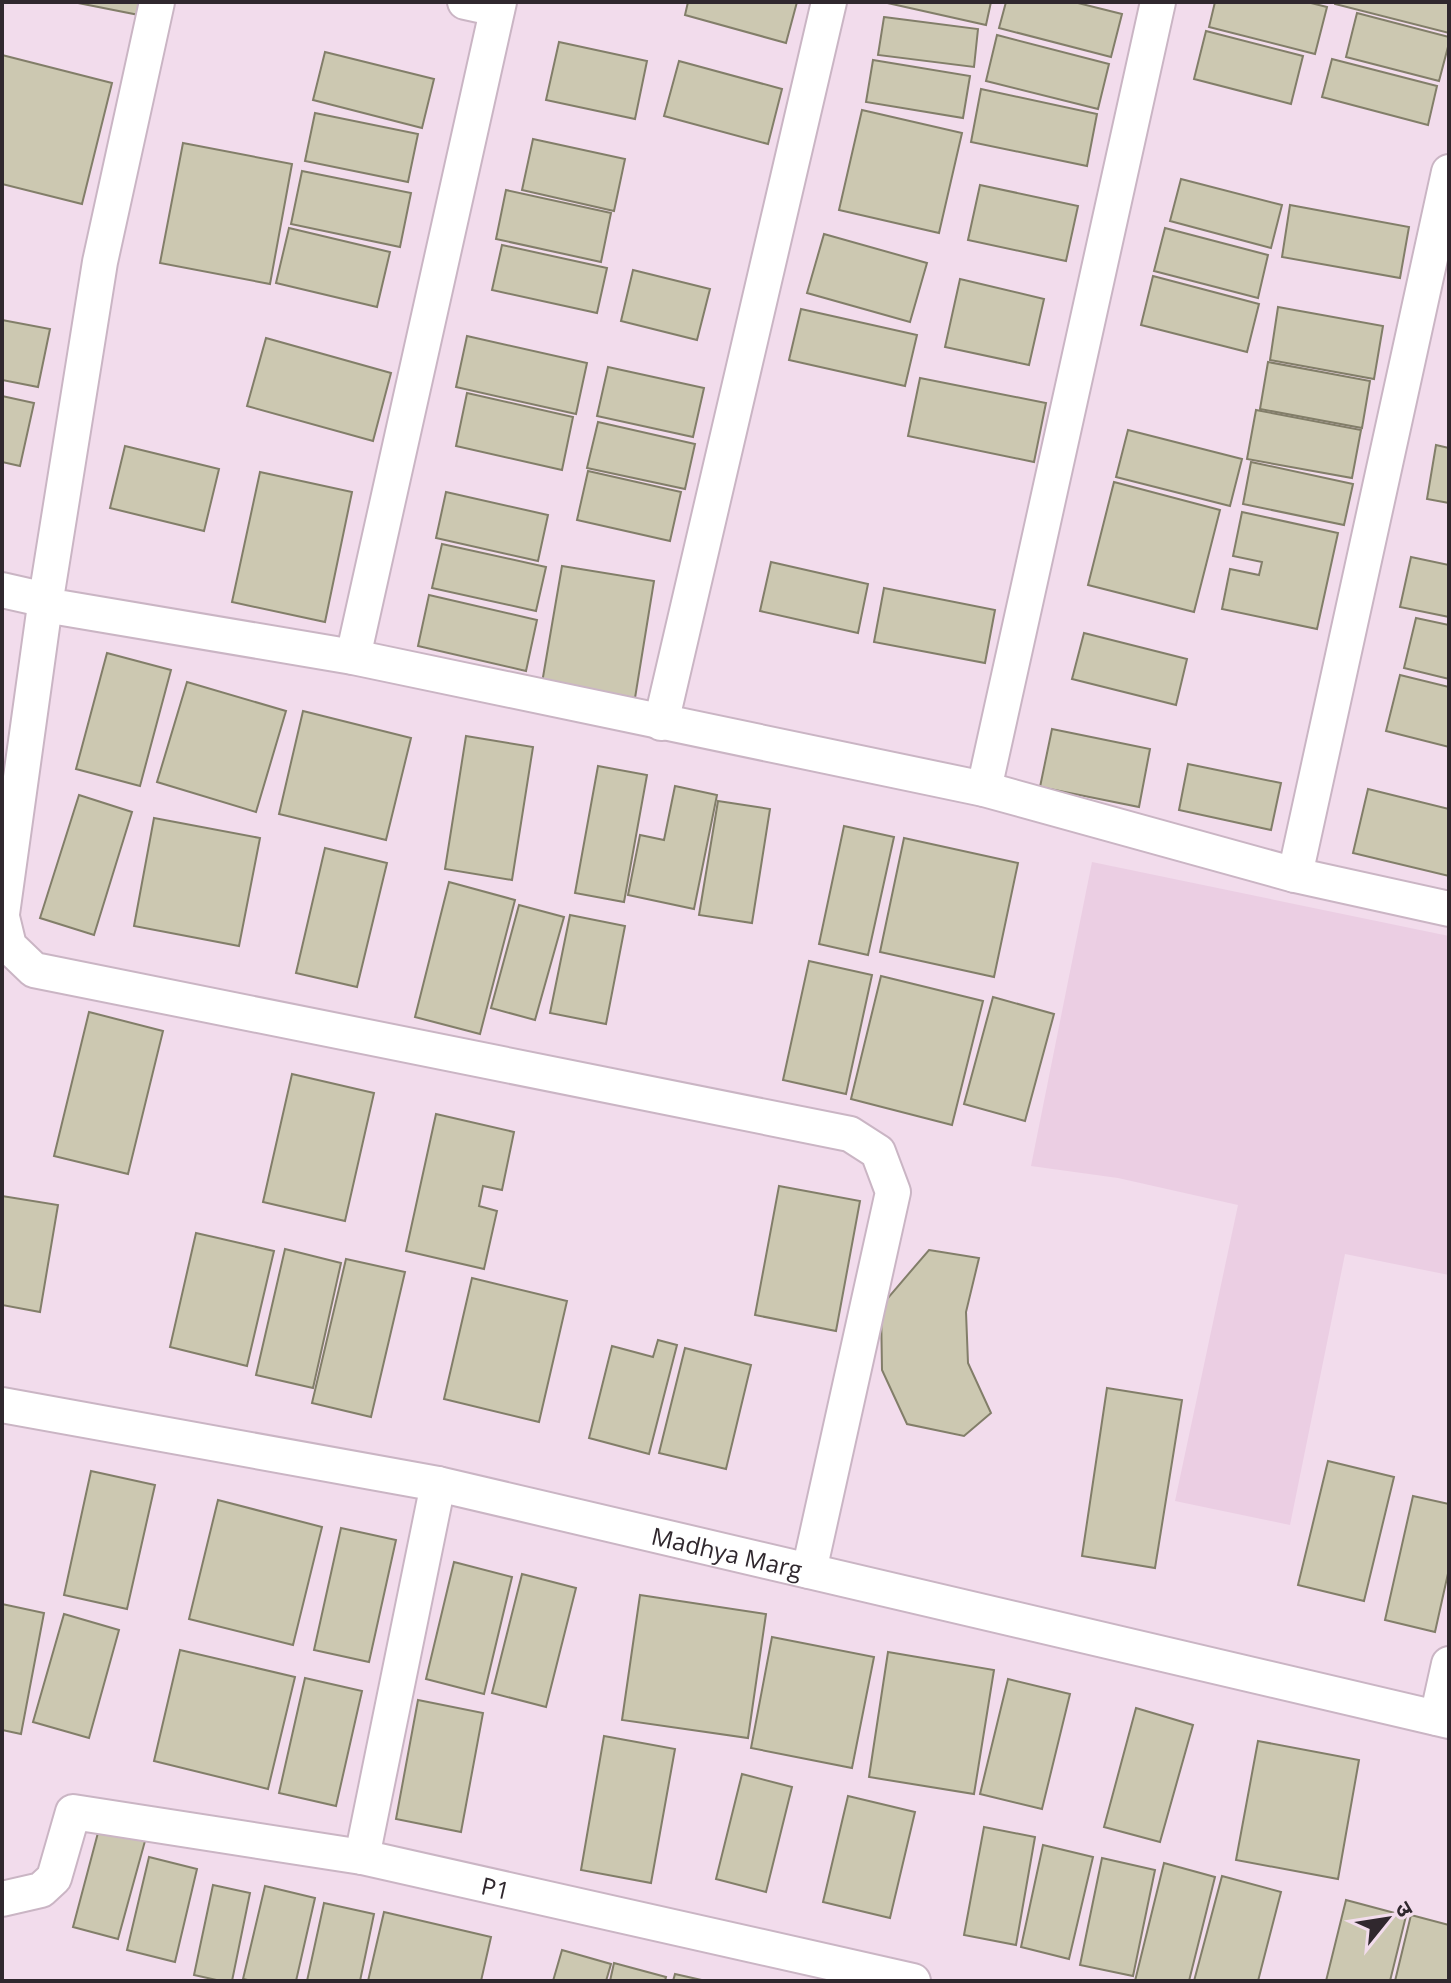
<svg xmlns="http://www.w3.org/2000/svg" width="1451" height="1983" viewBox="0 0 1451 1983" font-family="'Open Sans','Noto Sans Devanagari',sans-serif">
<rect width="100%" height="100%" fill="#f2dcec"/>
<polygon fill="#ebcee3" points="1092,862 1449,936 1449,1275 1345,1254 1290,1525 1175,1501 1238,1205 1118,1178 1031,1166"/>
<g fill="#ccc8b1" stroke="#827e69" stroke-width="2">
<polygon points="73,2 142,2 139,15"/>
<polygon points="688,2 797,2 786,43 685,15"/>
<polygon points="883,2 991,2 986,25"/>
<polygon points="1006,2 1074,2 1122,14 1111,57 999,28"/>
<polygon points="1215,2 1307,2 1327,7 1315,54 1209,27"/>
<polygon points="1335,2 1449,2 1449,33 1335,4"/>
<polygon points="1357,13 1449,37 1449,43 1439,81 1346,57"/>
<polygon points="884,17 978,29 974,67 878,55"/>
<polygon points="1206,31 1303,56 1291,104 1194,79"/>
<polygon points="997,35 1109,64 1098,109 986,81"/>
<polygon points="559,42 647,61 635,119 546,100"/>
<polygon points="325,52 434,79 422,128 313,100"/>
<polygon points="2,55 112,83 82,204 2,184"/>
<polygon points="1332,59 1437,86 1428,125 1322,97"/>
<polygon points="873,60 970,76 963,118 866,102"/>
<polygon points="679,61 782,89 768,144 664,116"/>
<polygon points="981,89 1097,114 1087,166 971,142"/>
<polygon points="862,110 962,133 939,233 839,210"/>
<polygon points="315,113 418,134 408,182 305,161"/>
<polygon points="533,139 625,159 614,211 522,190"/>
<polygon points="183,143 292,164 270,284 160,263"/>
<polygon points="302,171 411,193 400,247 291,224"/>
<polygon points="1181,179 1282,205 1271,248 1170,221"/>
<polygon points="980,185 1078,206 1066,261 968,240"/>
<polygon points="506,190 611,213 601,262 496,239"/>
<polygon points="1290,205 1409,227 1400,278 1282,257"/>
<polygon points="289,228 390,252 377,307 276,283"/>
<polygon points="1165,228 1268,255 1258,298 1154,271"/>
<polygon points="824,234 927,263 910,322 807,293"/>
<polygon points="502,245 607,268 597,313 492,290"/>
<polygon points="633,270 710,289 697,340 621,321"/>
<polygon points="1153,276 1259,304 1247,352 1141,325"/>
<polygon points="960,279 1044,299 1029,365 945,347"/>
<polygon points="1278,307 1383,326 1374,379 1270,360"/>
<polygon points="801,309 917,335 905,386 789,360"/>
<polygon points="2,320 50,329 38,387 2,380"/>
<polygon points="467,336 587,363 576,414 456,387"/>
<polygon points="266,338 391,373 373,441 247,406"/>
<polygon points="1268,362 1370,381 1362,428 1260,409"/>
<polygon points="608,367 704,388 693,437 597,416"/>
<polygon points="920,378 1046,403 1034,462 908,436"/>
<polygon points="467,393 573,417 562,470 456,446"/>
<polygon points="2,396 34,403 20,466 2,462"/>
<polygon points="1256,410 1361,430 1352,478 1247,459"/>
<polygon points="598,422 695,444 685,489 587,468"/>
<polygon points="1128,430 1242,459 1230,506 1116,477"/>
<polygon points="1436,445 1449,448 1449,503 1427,499"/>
<polygon points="125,446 219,469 204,531 110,508"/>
<polygon points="1251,462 1353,484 1344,525 1243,504"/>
<polygon points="588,471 681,492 670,541 577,520"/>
<polygon points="260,472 352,492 325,622 232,602"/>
<polygon points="1114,482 1220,510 1194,612 1088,585"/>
<polygon points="446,492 548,515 538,561 436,538"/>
<polygon points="1242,512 1338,533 1317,629 1222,609 1230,569 1259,575 1262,562 1233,556"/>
<polygon points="442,544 546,567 536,611 432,588"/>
<polygon points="1411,557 1449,565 1449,617 1400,607"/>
<polygon points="771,562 868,584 858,633 760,611"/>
<polygon points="562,566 654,581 635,698 542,683"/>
<polygon points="884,588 995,610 985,663 874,642"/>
<polygon points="429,595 537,620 526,671 418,646"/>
<polygon points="1416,618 1449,625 1449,679 1404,668"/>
<polygon points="1084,633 1187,659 1176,705 1072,679"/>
<polygon points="107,653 171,670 140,786 76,769"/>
<polygon points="1400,675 1449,687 1449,747 1386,731"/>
<polygon points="187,682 286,711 256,812 157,782"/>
<polygon points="303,711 411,738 386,840 279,814"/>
<polygon points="1052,729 1150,749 1139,807 1040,787"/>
<polygon points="466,736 533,747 512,880 445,869"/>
<polygon points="1188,764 1281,783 1271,830 1179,810"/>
<polygon points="598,766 647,775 624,902 575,893"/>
<polygon points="675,786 717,795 694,909 628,895 640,835 664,840"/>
<polygon points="1368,789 1449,809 1449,876 1353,853"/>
<polygon points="79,795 132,812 94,935 40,918"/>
<polygon points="718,801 770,809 752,923 699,915"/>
<polygon points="154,818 260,838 239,946 134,926"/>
<polygon points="844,826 894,837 868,955 819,944"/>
<polygon points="904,838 1018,863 994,977 880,952"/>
<polygon points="325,848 387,863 357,987 296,973"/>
<polygon points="449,882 515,900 480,1034 415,1017"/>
<polygon points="519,905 564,917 535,1020 491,1008"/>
<polygon points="570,915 625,926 606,1024 550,1013"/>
<polygon points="809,961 872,975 846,1094 783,1080"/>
<polygon points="881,976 983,1001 952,1125 851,1099"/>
<polygon points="993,997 1054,1014 1025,1121 964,1104"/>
<polygon points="89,1012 163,1031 128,1174 54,1156"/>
<polygon points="292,1074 374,1093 345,1221 263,1202"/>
<polygon points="436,1114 514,1132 502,1190 483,1186 479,1206 497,1211 484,1269 406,1251"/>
<polygon points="779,1186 860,1201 836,1331 755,1315"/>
<polygon points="2,1196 58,1205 40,1312 2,1305"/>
<polygon points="196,1233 274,1251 247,1366 170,1347"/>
<polygon points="285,1249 341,1263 313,1388 256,1375"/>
<polygon points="929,1250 979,1258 966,1312 968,1363 991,1413 964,1436 907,1424 882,1370 881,1306"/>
<polygon points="346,1259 405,1272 371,1417 312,1403"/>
<polygon points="472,1278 567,1301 539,1422 444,1399"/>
<polygon points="658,1340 677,1345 649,1454 589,1438 612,1346 653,1357"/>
<polygon points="685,1348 751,1365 726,1469 659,1453"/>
<polygon points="1107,1388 1182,1400 1155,1568 1082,1556"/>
<polygon points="1328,1461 1394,1477 1364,1601 1298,1585"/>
<polygon points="91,1471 155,1485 127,1609 64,1595"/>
<polygon points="1413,1496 1449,1504 1449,1569 1435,1632 1385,1620"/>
<polygon points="218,1500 322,1527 293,1645 189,1619"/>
<polygon points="341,1528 396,1540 369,1662 314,1650"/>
<polygon points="454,1562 512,1577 484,1694 426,1679"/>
<polygon points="522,1574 576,1588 546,1707 492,1693"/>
<polygon points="640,1595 766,1614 748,1738 622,1720"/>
<polygon points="2,1604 44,1613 21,1734 2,1730"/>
<polygon points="64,1614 119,1630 89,1738 33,1722"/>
<polygon points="772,1637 874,1657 852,1768 751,1748"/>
<polygon points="180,1650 295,1677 268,1789 154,1761"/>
<polygon points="888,1652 994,1670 974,1794 869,1777"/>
<polygon points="305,1678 362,1691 336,1806 279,1793"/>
<polygon points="1008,1679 1070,1694 1042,1809 980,1794"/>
<polygon points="418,1700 483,1713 461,1832 396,1819"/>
<polygon points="1136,1708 1193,1725 1160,1842 1104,1827"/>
<polygon points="604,1736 675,1749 651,1883 581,1870"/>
<polygon points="1258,1741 1359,1760 1338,1879 1236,1860"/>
<polygon points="742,1774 792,1787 766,1892 716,1879"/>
<polygon points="848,1796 915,1812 890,1918 823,1902"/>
<polygon points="984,1827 1035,1837 1016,1945 964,1935"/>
<polygon points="99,1829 145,1841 118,1939 73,1927"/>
<polygon points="1043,1845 1093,1857 1069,1959 1021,1947"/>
<polygon points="149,1857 197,1869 175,1962 127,1950"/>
<polygon points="1102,1858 1155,1870 1133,1976 1080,1965"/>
<polygon points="1164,1863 1215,1877 1189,1981 1135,1981"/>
<polygon points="1222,1876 1281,1892 1258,1981 1194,1981"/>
<polygon points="213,1885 250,1893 232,1981 221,1981 194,1975"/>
<polygon points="265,1886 315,1898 296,1981 252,1981 243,1979"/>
<polygon points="1346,1900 1406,1916 1390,1981 1326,1981"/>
<polygon points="324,1903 374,1914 360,1981 307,1981"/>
<polygon points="384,1912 491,1937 481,1981 368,1981"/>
<polygon points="1411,1915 1449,1925 1449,1981 1395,1981"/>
<polygon points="562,1950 611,1964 606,1981 553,1981"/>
<polygon points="614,1963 666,1977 665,1981 610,1981"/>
<polygon points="675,1974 706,1981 673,1981"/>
</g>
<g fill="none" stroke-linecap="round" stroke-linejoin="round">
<defs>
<g id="minor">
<polyline points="157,2 100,262 45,605 353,657 984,789 1295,875 1449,909"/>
<polyline points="465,2 497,9"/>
<polyline points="2,590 46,600"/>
<polyline points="353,657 499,2"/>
<polyline points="661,723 829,2"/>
<polyline points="984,789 1158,2"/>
<polyline points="1295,875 1449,172"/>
<polyline points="2,914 45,605"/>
<polyline points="2,917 9,946 34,970 850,1134 878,1152 893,1192 809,1571"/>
<path id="s1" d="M2 1405 438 1484 1449 1721"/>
<polyline points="1437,1718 1449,1664"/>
<polyline points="362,1857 438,1484"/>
<path id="s2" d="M2 1899 41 1890 54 1878 73 1812 362 1857 913 1981"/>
</g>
</defs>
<use href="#minor" stroke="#cab5c4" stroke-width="38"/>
<use href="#minor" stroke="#fff" stroke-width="34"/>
</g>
<g text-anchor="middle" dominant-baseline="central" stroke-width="7" stroke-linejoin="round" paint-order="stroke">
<g font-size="24" fill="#30282e" stroke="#f2dcec">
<text stroke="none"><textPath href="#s1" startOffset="740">Madhya Marg</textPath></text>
<text stroke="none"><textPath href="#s2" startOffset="556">P1</textPath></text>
</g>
</g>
<rect width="1451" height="1983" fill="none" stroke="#30282e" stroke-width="8"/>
<g transform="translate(1387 1919) rotate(60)" stroke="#f2dcec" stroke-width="6" paint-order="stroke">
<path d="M0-6L14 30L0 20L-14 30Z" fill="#30282e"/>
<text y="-12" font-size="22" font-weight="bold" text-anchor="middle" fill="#30282e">उ</text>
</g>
</svg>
